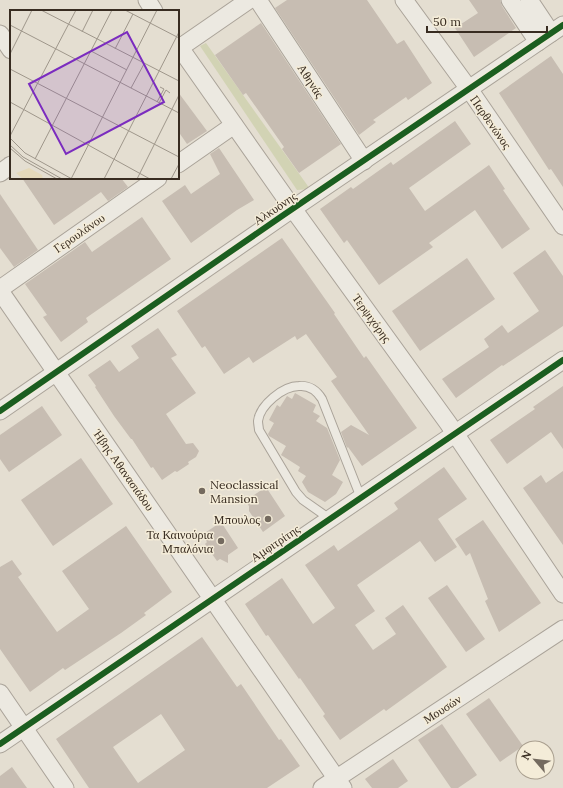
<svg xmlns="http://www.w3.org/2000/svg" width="563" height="788" viewBox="0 0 563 788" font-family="Lora,serif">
<rect width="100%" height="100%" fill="#e4ded1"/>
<polygon fill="#d2d3b4" points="206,43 310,189 297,190 200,46"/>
<g fill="#c7bdb2" fill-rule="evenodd">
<polygon points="287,0 367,0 397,44 404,40 432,83 408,100 406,97 373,120 376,122 359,135 275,8"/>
<polygon points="469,0 500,0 502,6 516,28 474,57 455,28 478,13"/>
<polygon points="261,23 341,144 299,173 282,149 284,147 246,93 243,95 215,55"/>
<polygon points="551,56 563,74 563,187 551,169 549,170 499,93"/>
<polygon points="178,92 207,131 187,144 178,131"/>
<polygon points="455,121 471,144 409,188 425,211 489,165 505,189 503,190 530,229 502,249 475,210 429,243 433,247 379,285 347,240 344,243 320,209 351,187 353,189 391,162 393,165"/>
<polygon points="219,148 254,200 237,210 191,243 162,201 185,185 191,194 220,174 210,154"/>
<polygon points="22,178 121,178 128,187 108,201 101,192 54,225"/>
<polygon points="0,194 38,250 14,267 0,248"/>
<polygon points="142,217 171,259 86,318 88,322 61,342 43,317 47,315 25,284 85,242 92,252"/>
<polygon points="282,238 335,313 334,314 364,358 366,356 417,428 362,466 348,447 347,448 341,432 351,425 369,435 331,381 337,377 306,334 297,340 295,336 253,363 249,357 224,374 205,346 202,348 177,311"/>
<polygon points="545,250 563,276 563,326 503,366 502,365 456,398 442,379 489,347 484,339 502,325 508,333 539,311 513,273"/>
<polygon points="467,258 495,299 420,351 392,311"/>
<polygon points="158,328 177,355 171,358 196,393 166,414 186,444 193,443 199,451 196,457 188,462 189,464 177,472 175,471 162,480 153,467 151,468 132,439 131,439 114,416 95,387 96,386 88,375 110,360 119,372 139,358 131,346"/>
<polygon points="563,386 563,449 551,432 507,464 490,440 535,409 533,407"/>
<polygon points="295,393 316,405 313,412 320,416 316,421 327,428 340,460 332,475 343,482 336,494 325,502 308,492 302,482 306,476 298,471 300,467 281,455 286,446 269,436 268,434 274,423 269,420 277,405 280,407 287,396 292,399"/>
<polygon points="42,406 62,435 9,472 0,459 0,435"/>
<polygon points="81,458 113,504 53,546 21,500"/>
<polygon points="444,467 467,499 438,519 457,547 435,562 420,541 357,585 375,611 355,625 373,650 396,634 385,618 403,605 447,667 386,711 384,709 340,740 323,716 325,714 300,678 299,679 268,635 266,636 245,604 282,578 313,624 335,608 305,565 334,545 338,551 394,512 398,509 394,503"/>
<polygon points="563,471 563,545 523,488 541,475 546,483"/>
<polygon points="266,487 285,516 263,532 249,511 249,506 245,501"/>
<polygon points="483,520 541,603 499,632 485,601 488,599 470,553 466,556 455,539"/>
<polygon points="221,522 238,548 228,555 228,563 220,559 217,561 205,544 207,542 202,535"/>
<polygon points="126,526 172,592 144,613 146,615 121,633 65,670 63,668 30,692 0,649 0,567 12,560 22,574 18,577 57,632 89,609 62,571"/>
<polygon points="447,585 485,639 466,652 428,598"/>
<path d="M202 637 237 687 241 684 279 740 281 739 300 766 267 788H89L56 739ZM161 714 185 750 138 783 113 747Z"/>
<polygon points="489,698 523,746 500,762 466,714"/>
<polygon points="442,724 477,775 458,788 451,788 418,740"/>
<polygon points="393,759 408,781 398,788 372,788 365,779"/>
<polygon points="12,767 27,788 0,788 0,776"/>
</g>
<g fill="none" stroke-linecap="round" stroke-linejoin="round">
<defs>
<path id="lane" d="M330 519 303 500 296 492 259 430C259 428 258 424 258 421 260 405 283 386 299 386 309 385 317 391 322 399L361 498"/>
<g id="street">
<polyline points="147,0 154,11"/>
<polyline points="258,0 364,161"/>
<polyline points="404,0 469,89 563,226"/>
<polyline points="510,0 538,42"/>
<polyline points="529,0 551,33"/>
<polyline points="0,34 11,50"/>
<polyline points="178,45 296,213 448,423 563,594"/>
<polyline points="178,49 249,0"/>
<polyline points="178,164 234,125"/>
<polyline points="0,173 11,165"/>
<polyline points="0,289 158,178"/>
<polyline points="0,291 343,788"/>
<polyline points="0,411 282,216 563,25"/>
<polyline points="0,693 65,788"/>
<polyline points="0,744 563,360"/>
<polyline points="322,788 563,629"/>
</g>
</defs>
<use href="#lane" stroke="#aaa399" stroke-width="10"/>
<use href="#street" stroke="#aaa399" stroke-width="19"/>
<use href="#lane" stroke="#ece9e1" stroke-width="8"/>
<use href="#street" stroke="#ece9e1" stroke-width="17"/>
<defs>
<g id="cycleway">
<polyline points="0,411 282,216 563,25"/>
<polyline points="0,744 563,360"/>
</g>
</defs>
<use href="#cycleway" stroke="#f4ecd8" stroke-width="8"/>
<use href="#cycleway" stroke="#1b5e20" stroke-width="6"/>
</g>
<g fill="#746a5f" stroke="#f4ecd8" stroke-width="1.5">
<circle cx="202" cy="491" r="4"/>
<circle cx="268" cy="519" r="4"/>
<circle cx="221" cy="541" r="4"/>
</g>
<g text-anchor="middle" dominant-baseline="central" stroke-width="3" stroke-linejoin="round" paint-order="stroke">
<g font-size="12" fill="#382c21" stroke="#f4ecd8">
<text transform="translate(311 81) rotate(57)">Αθηνάς</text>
<text transform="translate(491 122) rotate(55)">Παρθενώνος</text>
<text transform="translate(275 208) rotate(-34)">Αλκυόνης</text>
<text transform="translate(79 233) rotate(-35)">Γερουλάνου</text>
<text transform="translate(372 318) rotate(54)">Τερψιχόρης</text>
<text transform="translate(124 470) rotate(55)">Ήβης Αθανασιάδου</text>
<text transform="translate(275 543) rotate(-34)">Αμφιτρίτης</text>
<text transform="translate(442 709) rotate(-33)">Μουσών</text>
</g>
<g font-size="12" fill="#382c21" stroke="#f4ecd8" text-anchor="end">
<text x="210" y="484" text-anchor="start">Neoclassical<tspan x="210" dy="14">Mansion</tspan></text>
<text x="260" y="519">Μπουλος</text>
<text x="213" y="534">Τα Καινούρια<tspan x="213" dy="14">Μπαλόνια</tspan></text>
</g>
</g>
<g transform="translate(10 10)">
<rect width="169" height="169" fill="#e4ded1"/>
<path d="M19 158 32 165 33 169H13L6 163Z" fill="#e5d9ba"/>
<path fill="none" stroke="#9f978b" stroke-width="1" d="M31 0 169 71M115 0 169 28M0 15 169 103M72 22 83 0M105 39 123 4M81 41 117 60M0 44 22 0M0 59 169 147M121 78 134 54M0 92 140 169M147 92 154 79 150 77M149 93 156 80 160 83M0 126 66 0M0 128 15 143 62 169M0 135 13 147 52 169M0 138 15 151 47 169M25 149 102 0M61 169 147 0M94 169 169 22M127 169 169 85M161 169 169 154"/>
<path fill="#7b2cbf" fill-opacity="0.15" stroke="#7b2cbf" stroke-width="2" d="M117 22 154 92 56 144 19 74Z"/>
<rect width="169" height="169" fill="none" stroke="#382c21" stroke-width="2"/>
</g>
<g transform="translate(535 760) rotate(298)"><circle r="19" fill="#f4ecd8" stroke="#a99f8f"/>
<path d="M0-3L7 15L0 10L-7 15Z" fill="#746a5f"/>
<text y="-6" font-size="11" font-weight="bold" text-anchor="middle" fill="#382c21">N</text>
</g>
<path d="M427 26v6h120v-6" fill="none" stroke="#382c21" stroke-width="2"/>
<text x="433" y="26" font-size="12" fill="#382c21" stroke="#f4ecd8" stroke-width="3" paint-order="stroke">50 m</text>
</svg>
